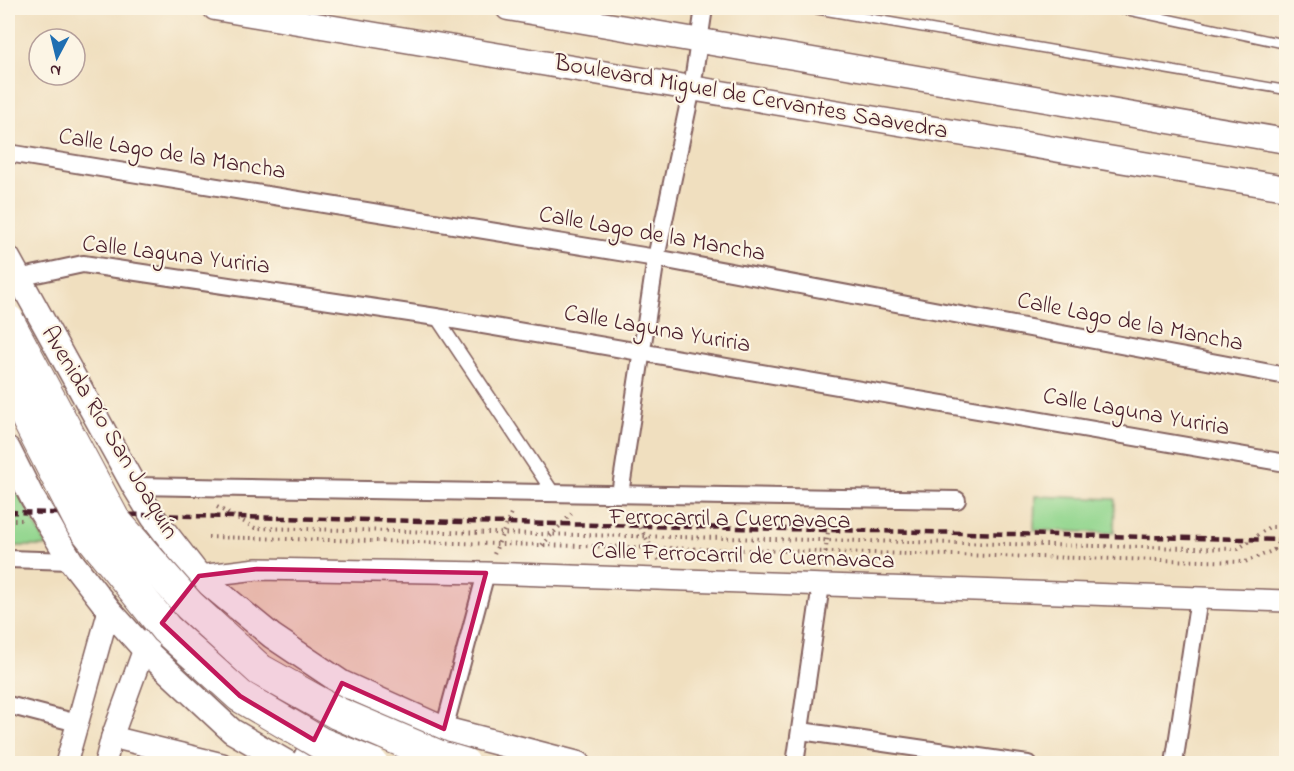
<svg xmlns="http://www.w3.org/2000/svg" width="1294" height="771" viewBox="0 0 1294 771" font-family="'Indie Flower',sans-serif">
<rect width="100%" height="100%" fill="#fcf5e5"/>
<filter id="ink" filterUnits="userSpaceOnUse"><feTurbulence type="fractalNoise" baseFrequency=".0167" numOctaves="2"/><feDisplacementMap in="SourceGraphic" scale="12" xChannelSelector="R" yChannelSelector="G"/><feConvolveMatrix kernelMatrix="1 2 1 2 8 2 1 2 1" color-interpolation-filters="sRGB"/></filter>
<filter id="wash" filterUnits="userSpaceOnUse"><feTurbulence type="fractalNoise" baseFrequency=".008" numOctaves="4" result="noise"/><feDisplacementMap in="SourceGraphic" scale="24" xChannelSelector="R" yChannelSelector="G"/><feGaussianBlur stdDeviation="1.35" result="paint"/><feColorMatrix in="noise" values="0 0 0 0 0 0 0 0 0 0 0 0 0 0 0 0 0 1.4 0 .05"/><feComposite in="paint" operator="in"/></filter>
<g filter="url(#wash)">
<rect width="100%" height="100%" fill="#f0dfbf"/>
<g fill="#91d58d" stroke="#6e7a5c" stroke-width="1.5">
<polygon points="8,489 16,489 47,546 8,546"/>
<polygon points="1035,496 1115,499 1114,533 1034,530"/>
</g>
</g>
<g filter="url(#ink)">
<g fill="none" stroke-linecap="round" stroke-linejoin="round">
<defs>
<g id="service">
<polyline points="809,8 1286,90"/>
<polyline points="1117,8 1286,44"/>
</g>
<polyline id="pedestrian" points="436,317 554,494"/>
<g id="minor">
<polyline points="8,153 656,258 1286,376"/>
<polyline points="18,278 83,264 436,317 1286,463"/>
<polyline points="134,486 957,500"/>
<polyline points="620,494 656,258 692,88 704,8"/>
<polyline points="8,559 71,561"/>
<polyline points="8,705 77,723"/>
<polyline points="444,729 486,573"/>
<polyline points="801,731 1028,764"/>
<polyline points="795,764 821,585"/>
<polyline points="1174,764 1199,598"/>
</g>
<g id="tertiary">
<polyline points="192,584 199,576 257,569 486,573 1286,601"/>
<polyline points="112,737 222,764"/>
<polyline points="66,764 109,610"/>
<polyline points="105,764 112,737 144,649 168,613"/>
</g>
<g id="secondary">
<polyline points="215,8 1286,188"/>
<polyline points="508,8 1286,141"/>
<polyline points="8,258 134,486 153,517 199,576 272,636 342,683 444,729 579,764"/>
<polyline points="8,449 33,499 71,561 109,610 144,649 232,731 289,764"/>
<polyline points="303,764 337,693"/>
</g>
</defs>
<use href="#service" stroke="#84625f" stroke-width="11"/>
<use href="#pedestrian" stroke="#84625f" stroke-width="15"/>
<use href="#minor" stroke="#84625f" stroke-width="20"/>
<use href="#tertiary" stroke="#84625f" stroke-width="24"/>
<use href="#secondary" stroke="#84625f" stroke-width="27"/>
<g stroke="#84625f" stroke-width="4" stroke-dasharray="1.5 4.5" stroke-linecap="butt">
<polyline points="217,507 255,528 1238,549 1269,527 1286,527"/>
<polyline points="631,512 659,560"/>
<polyline points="8,520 22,520"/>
<polyline points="208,537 1245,562 1274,550 1286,550"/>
<polyline points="542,545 574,511"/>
<polyline points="1274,550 1286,527"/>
<polyline points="494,554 512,511"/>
<polyline points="824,564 830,515"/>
</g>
<use href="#service" stroke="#fff" stroke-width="8"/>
<use href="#pedestrian" stroke="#fff" stroke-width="12"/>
<use href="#minor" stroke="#fff" stroke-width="16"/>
<use href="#tertiary" stroke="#fff" stroke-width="21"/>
<use href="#secondary" stroke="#fff" stroke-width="24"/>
<polyline stroke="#4a1f2b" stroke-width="4.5" stroke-dasharray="9 4.5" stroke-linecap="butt" points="8,512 1286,540"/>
<defs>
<g id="motorway-bridge">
<polyline points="8,321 114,520 189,605 260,670 337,713 440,757 464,764"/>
<polyline points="8,381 82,525 166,629 240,696 320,743 372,764"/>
</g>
</defs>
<use href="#motorway-bridge" stroke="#84625f" stroke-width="34" stroke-linecap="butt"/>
<use href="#motorway-bridge" stroke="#fff" stroke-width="32"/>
</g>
</g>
<path fill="#c2185b" fill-opacity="0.2" stroke="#c2185b" stroke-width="4.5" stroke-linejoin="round" d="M257 569 486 573 444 729 342 683 314 740 240 696 162 623 199 576Z"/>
<g text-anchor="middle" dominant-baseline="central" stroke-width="4.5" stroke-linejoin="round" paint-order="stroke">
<g font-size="24" fill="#4a1f2b" stroke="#fcf5e5">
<text transform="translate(751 98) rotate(10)">Boulevard Miguel de Cervantes Saavedra</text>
<text transform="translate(172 155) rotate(9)">Calle Lago de la Mancha</text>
<text transform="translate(652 235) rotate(10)">Calle Lago de la Mancha</text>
<text transform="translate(176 256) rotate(7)">Calle Laguna Yuriria</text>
<text transform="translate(1130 323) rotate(11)">Calle Lago de la Mancha</text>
<text transform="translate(657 330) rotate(10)">Calle Laguna Yuriria</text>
<text transform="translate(1136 413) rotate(10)">Calle Laguna Yuriria</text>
<text transform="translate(109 433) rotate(59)">Avenida Río San Joaquín</text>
<text transform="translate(730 520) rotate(1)">Ferrocarril a Cuernavaca</text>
<text transform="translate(743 557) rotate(2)">Calle Ferrocarril de Cuernavaca</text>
</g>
</g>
<rect width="1294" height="771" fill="none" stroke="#fcf5e5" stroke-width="30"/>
<g transform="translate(57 57) rotate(187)"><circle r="28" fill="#fcf5e5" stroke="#b59f9b" stroke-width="1.5"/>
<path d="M0-4.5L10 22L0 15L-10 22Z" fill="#1f6fb2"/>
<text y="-9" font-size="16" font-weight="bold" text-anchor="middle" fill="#4a1f2b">N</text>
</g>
</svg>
